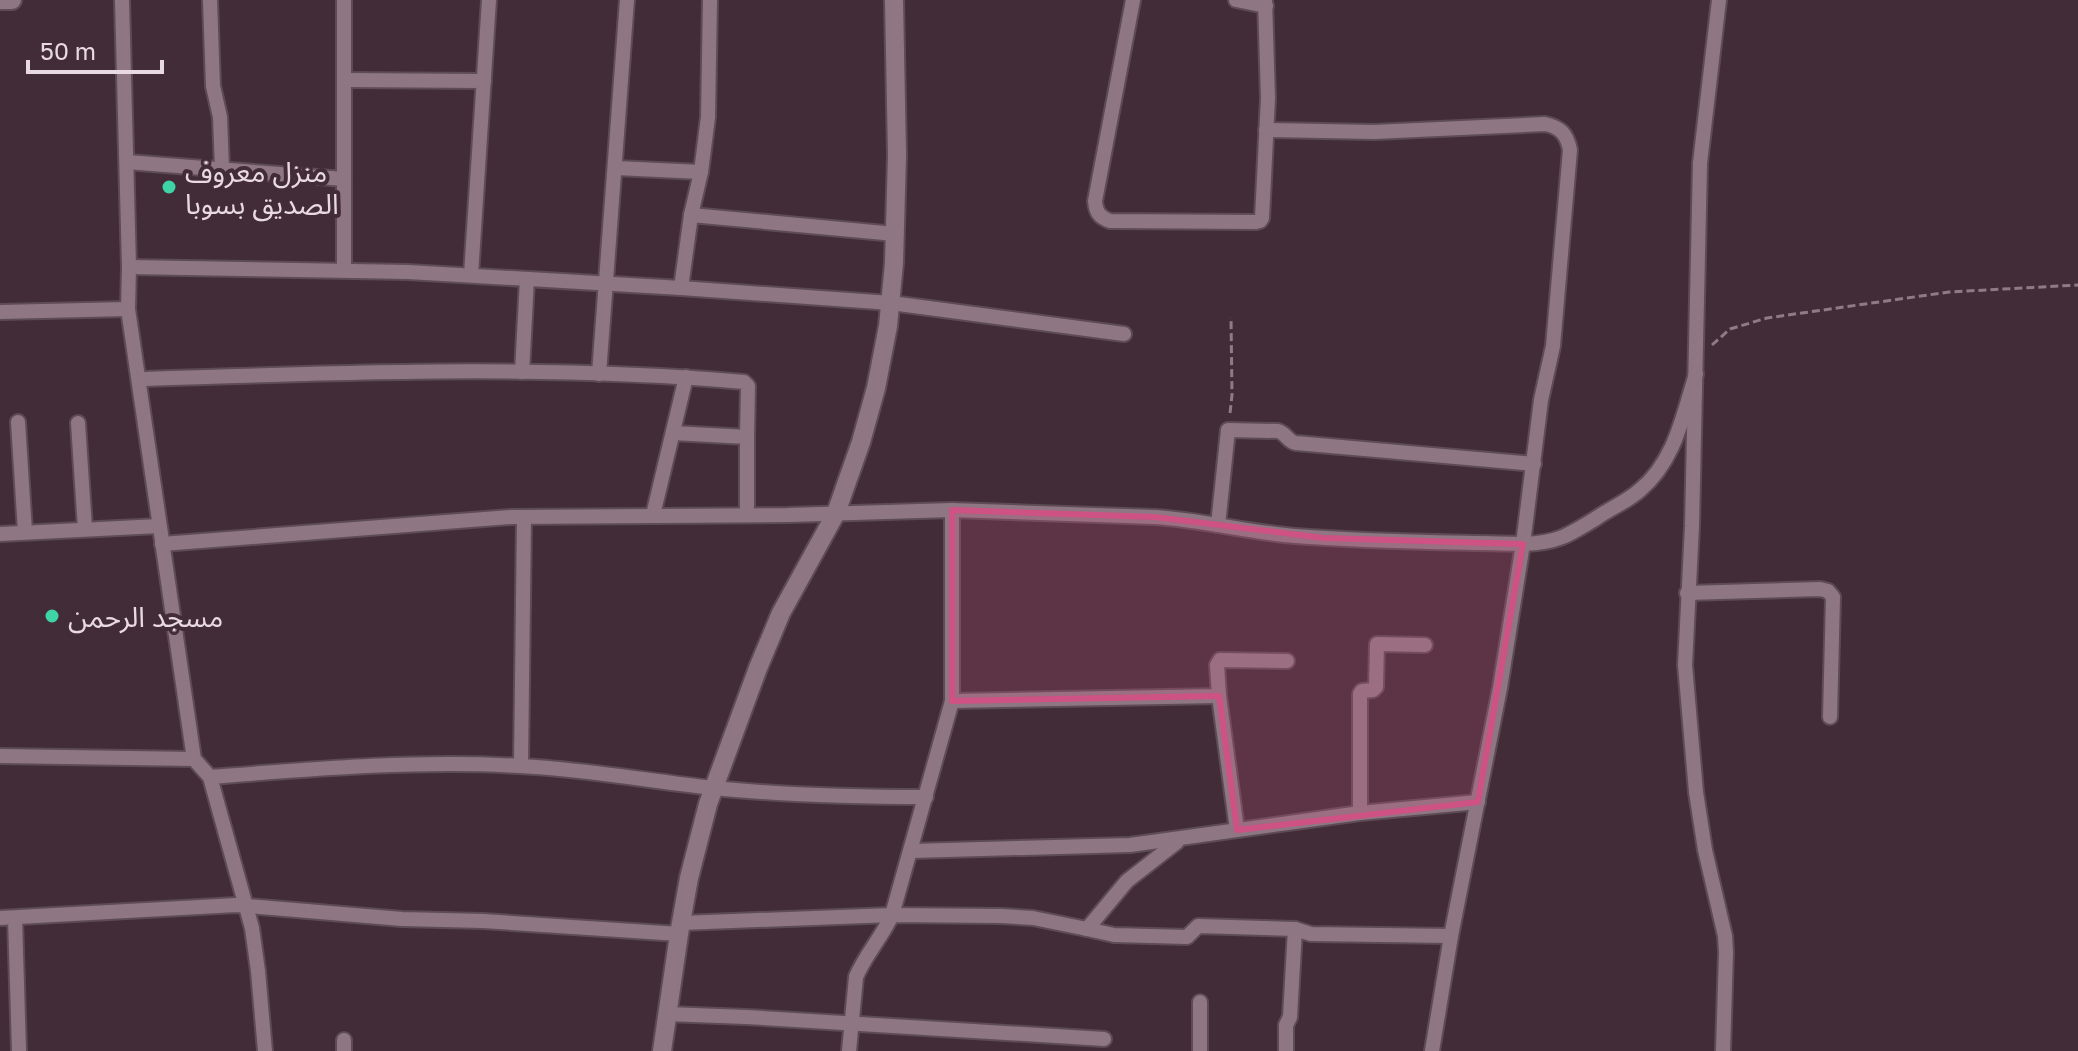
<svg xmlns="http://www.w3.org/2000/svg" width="2078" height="1051" viewBox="0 0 2078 1051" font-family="'Golos Text','Noto Sans Arabic',sans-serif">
<rect width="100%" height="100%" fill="#422c37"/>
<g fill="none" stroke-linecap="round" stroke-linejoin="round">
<defs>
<g id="minor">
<polyline points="122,0 129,267 128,309 194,759 210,777 252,928 258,971 265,1051"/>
<polyline points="210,0 213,86 220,117 222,168"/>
<polyline points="344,0 344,270"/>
<path d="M1133 0 1095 201C1096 212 1099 217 1110 221L1256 222 1260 221 1262 218 1268 98 1265 0"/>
<polyline points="1236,0 1266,6"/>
<polyline points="1719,0 1700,163 1692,526 1685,665 1696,792 1705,850 1725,936 1726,952 1723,1051"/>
<polyline points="344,80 484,81"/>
<path d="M1266 130 1374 132 1545 124C1560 127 1567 134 1570 150L1553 346 1541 400 1523 544 1500 688 1451 936 1432 1051"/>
<polyline points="127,162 344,179"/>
<polyline points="616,168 701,172"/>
<polyline points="691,215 895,234"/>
<polyline points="129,267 408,272 681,288 891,303 1124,334"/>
<polyline points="471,275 489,0"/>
<polyline points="681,288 691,215 701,172 708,117 710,0"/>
<polyline points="0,312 128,309"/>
<polyline points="522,372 527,279"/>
<polyline points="599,374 627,0"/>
<path d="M140 379C340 373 543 364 744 382L748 386 747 437"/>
<polyline points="18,422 25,532"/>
<polyline points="78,423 85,529"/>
<polyline points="673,433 747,437 747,515"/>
<polyline points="653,515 686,377"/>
<path d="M1218 525 1228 430 1278 431C1286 433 1288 442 1296 443L1534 464"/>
<polyline points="0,534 159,526"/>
<path d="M162 544 511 517 788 515 952 510 1155 517C1202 520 1248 532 1295 536 1370 542 1447 542 1523 544 1558 543 1569 535 1598 517 1611 508 1628 501 1640 490 1675 461 1683 415 1696 374"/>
<polyline points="1687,593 1820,589 1828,591 1833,597 1830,717"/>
<polyline points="1219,696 1237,830"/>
<polyline points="952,701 1219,696 1217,665 1220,660 1287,661"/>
<polyline points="0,756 194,759"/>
<polyline points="521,766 524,517"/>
<path d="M210 777C312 769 416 760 520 766 584 769 649 781 713 788 784 795 855 797 926 797"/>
<polyline points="1360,813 1360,694 1362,691 1373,690 1376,687 1377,644 1425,645"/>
<polyline points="1177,842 1127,881 1087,929 1114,935 1187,937 1198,926 1295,929"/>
<polyline points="911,851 1130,845 1360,813 1478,802"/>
<polyline points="0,918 236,905 402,919 483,921 679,934"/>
<polyline points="15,918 19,1051"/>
<polyline points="681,923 892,915 1001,916 1033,918 1087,929"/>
<polyline points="667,1014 746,1017 1104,1039"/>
<polyline points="344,1040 344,1051"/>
<path d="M849 1051 856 977C865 955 882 937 892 915L952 701V510"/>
<polyline points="1200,1051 1200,1002"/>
<polyline points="1286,1051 1286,1025 1290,1017 1295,929 1311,934 1451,936"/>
</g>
<g id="tertiary">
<polyline points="0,0 12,0"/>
<polyline points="662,1051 679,934 689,878 708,804 758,668 781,613 836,513 861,442 876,388 888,326 894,263 897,155 894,0"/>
</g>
</defs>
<use href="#minor" stroke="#5d4b55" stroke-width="18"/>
<use href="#tertiary" stroke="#5d4b55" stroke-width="22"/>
<g stroke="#8e7b85" stroke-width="3" stroke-dasharray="8 4" stroke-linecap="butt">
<polyline points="1712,345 1730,329 1767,318 1949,292 2078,285"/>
<polyline points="1230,413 1232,395 1231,317"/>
</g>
<use href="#minor" stroke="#8f7683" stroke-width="14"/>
<use href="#tertiary" stroke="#8f7683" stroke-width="18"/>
</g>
<path fill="#ce5283" fill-opacity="0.2" stroke="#ce5283" stroke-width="6" stroke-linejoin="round" d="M952 510 1155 517 1324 538 1523 544 1478 802 1237 830 1219 696 952 701Z"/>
<g fill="#3ed4a3" stroke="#422c37" stroke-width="3">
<circle cx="169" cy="187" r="8"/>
<circle cx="52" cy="616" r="8"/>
</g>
<g text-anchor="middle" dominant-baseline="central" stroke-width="8" stroke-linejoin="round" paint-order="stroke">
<g font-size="28" fill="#e9dae1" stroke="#422c37" text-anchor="start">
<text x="185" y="171">منزل معروف<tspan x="185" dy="32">الصديق بسوبا</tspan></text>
<text x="68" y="616">مسجد الرحمن</text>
</g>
</g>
<path d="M28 60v12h134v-12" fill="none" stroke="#e9dae1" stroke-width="4"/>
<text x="40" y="60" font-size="24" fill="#e9dae1" stroke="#422c37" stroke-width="6" paint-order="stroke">50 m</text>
</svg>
